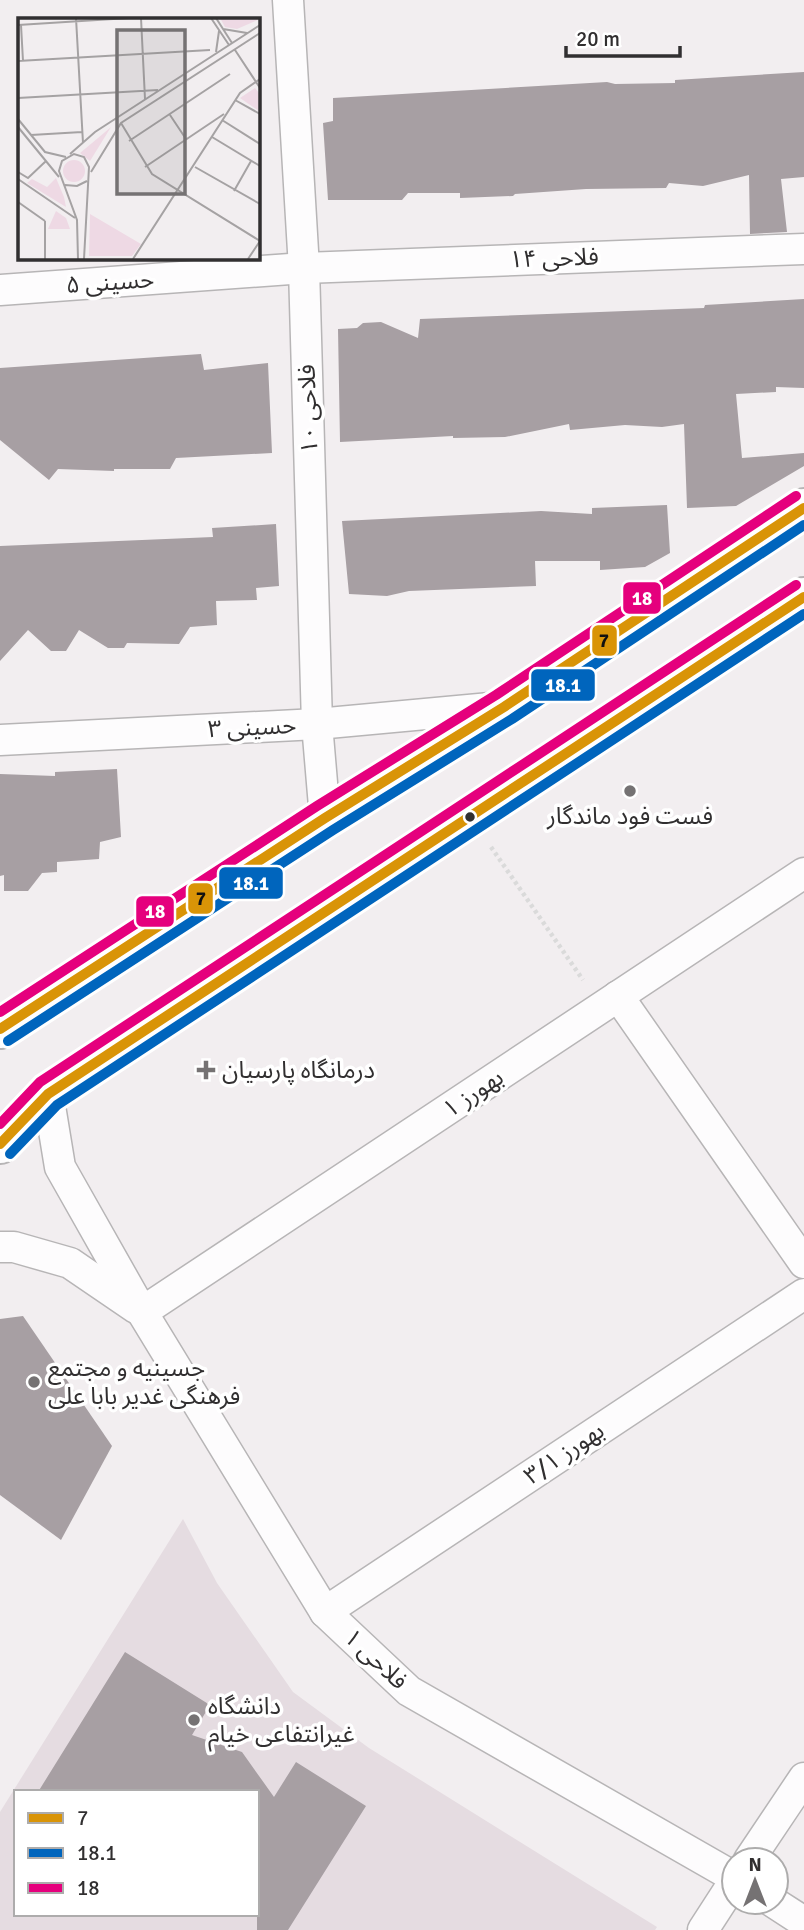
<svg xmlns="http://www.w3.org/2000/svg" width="804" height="1930" viewBox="0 0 804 1930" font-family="Signika,'Noto Sans Arabic',sans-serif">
<rect width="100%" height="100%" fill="#f2eef0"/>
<path fill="#e5dce1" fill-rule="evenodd" d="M183 1519 217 1583 293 1692 369 1748 657 1927 655 1930H0V1812ZM16 1792H257V1914H16Z"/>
<g fill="#a79fa3">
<polygon points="804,72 804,177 781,179 787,232 750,234 749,175 703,186 669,183 666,188 586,189 515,194 513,196 460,198 460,193 408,193 402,200 328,200 323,123 333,121 333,98 607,82 615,84 675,83 675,80"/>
<polygon points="804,299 804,388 776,387 776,392 736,394 742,458 804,453 804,466 736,506 687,508 684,424 662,427 625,425 570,430 569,424 505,437 453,438 453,436 340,442 338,329 357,328 363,323 381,322 418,338 420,319 704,308 705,305"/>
<polygon points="201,354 204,370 268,363 272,453 176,458 170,469 114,469 114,471 58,469 49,480 0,440 0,368"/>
<polygon points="667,505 670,553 645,567 600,570 600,561 535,561 536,586 409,591 387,596 349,594 342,521 541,511 592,514 592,508"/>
<polygon points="276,524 279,586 256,588 257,600 216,601 217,625 190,627 179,644 127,643 124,648 108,648 79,630 66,651 51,651 28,630 0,661 0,546 213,537 212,528"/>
<polygon points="117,769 121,837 100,842 99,859 57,862 57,872 42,873 28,891 4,891 4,875 0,876 0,774 55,776 55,772"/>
<polygon points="23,1316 112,1446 61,1540 0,1495 0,1319"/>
<polygon points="125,1652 210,1705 192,1735 242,1752 274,1797 296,1762 366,1806 288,1930 257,1930 257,1792 38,1792"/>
</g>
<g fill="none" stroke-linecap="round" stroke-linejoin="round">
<defs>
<g id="minor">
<polyline points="288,0 304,268 317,724 325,818"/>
<polyline points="0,290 304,268 804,249"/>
<polyline points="0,740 317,724 501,707"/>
<polyline points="618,996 804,1263"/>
<polyline points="48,1094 60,1167 142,1312 325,1612 409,1691 734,1877"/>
<polyline points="0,1247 14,1247 70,1263 136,1308"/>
<polyline points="142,1312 804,873"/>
<polyline points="325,1612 804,1294"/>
<polyline points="749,1860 804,1778"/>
<polyline points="773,1902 804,1922"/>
<polyline points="703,1930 734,1882"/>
</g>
<g id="secondary">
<polyline points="0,1029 325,818 504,707 804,508"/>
<polyline points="0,1144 48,1094 804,597"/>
</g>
</defs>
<use href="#minor" stroke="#b7b5b6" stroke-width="33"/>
<use href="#secondary" stroke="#b7b5b6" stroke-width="42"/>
<polyline stroke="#dadada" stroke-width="4.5" stroke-dasharray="3.5 3.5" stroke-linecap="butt" points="491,847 583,980"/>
<use href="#minor" stroke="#fdfcfd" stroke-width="30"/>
<use href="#secondary" stroke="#fdfcfd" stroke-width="38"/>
<defs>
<g id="bus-1">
<polyline points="0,1029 325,818 504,707 804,508"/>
<polyline points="0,1144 48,1094 804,597"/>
</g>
<g id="bus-2">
<polyline points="8,1041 333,830 512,719 804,525"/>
<polyline points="10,1154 57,1105 804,614"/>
</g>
<g id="bus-3">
<polyline points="0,1012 317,806 496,695 796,496"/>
<polyline points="0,1124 40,1082 796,585"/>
</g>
</defs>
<use href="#bus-1" stroke="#fff" stroke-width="16"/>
<use href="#bus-2" stroke="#fff" stroke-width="16"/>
<use href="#bus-3" stroke="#fff" stroke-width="16"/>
<use href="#bus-1" stroke="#d99407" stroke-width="10"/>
<use href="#bus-2" stroke="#0065bd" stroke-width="10"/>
<use href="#bus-3" stroke="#e5007d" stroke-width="10"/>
</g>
<g fill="#757273" stroke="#fff" stroke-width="2.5">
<circle cx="630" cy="791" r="7"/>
<path d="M202.5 1059.5h7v7h7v7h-7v7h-7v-7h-7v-7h7z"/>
<circle cx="34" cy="1382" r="7"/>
<circle cx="194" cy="1720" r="7"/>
</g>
<circle fill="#312f30" stroke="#fff" stroke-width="2.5" cx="470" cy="817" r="6"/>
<g text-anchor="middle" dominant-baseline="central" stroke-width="7" stroke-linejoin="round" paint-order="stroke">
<g font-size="24" fill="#312f30" stroke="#fff">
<text transform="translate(554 258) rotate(-2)">فلاحی ۱۴</text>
<text transform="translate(110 282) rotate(-4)">حسینی ۵</text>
<text transform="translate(308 409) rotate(-92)">فلاحی ۱۰</text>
<text transform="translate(252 727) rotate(-3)">حسینی ۳</text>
<text transform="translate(473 1093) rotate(-34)">بهورز ۱</text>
<text transform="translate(564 1453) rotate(-34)">بهورز ۳/۱</text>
<text transform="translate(376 1659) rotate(43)">فلاحی ۱</text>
</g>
<g font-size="24" fill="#312f30" stroke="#fff" text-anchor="start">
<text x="630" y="816" text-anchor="middle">فست فود ماندگار</text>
<text x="222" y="1070">درمانگاه پارسیان</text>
<text x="48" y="1368">جسینیه و مجتمع<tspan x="48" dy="28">فرهنگی غدیر بابا علی</tspan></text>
<text x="208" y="1706">دانشگاه<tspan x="208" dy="28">غیرانتفاعی خیام</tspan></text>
</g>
</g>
<g transform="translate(18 18)">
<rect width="242" height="242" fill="#f2eef0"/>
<path d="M202 0H241L242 1 219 11 207 9ZM237 70 241 75V93L222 80ZM93 109 72 143 62 135 80 120ZM45 153a11 11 0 1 1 22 0a11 11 0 1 1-22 0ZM38 160 46 179 48 189 9 165 14 161 29 169ZM38 193 48 200 52 211H30ZM72 196 123 226 114 238H71Z" fill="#eed9e4"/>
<path fill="none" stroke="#a5a2a3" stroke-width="2" d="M58 0 65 125M123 0 127 81M193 0 211 27M198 0 214 25M0 7 111 0M3 7 5 43M205 11 229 15M217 32 242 70M198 34 201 13M0 43 192 32M0 80 140 72M217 82 242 96M152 97 168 121M0 101 27 134 48 139M204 102 242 126M103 105 134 156 242 223M0 109 41 159M13 117 64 114M194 119 242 148M111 123 212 56M52 136 77 114 242 7M127 149 206 96M177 149 242 186M0 154 10 160 28 143M73 154 103 105 242 15M0 161 57 200M47 167 59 168 69 163M216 173 233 143M0 184 27 203M27 241V203M60 241 59 202 41 153 44 143 56 136 66 139 71 149 66 241M115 241 222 75 242 61M230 241 242 223"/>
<path fill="#757273" fill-opacity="0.15" stroke="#757273" stroke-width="3.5" d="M99 12H167V176H99Z"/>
<rect width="242" height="242" fill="none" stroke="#312f30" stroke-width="3.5"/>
</g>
<g stroke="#fff" stroke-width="2.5">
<rect x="622" y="581" width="40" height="34" rx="7" fill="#e5007d"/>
<rect x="591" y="624" width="27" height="33" rx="7" fill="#d99407"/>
<rect x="530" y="668" width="66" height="34" rx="7" fill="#0065bd"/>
<rect x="218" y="866" width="66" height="34" rx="7" fill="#0065bd"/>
<rect x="187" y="882" width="27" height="33" rx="7" fill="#d99407"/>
<rect x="135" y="895" width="40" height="33" rx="7" fill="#e5007d"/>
</g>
<g font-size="19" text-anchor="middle" font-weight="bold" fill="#fff">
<text x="642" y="605">18</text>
<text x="563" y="692">18.1</text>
<text x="251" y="890">18.1</text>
<text x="155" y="918">18</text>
</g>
<g font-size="19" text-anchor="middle" font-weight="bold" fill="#111">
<text x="604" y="647">7</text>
<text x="201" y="905">7</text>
</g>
<rect x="14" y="1790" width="245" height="126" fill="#ffffff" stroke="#adacac" stroke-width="2"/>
<rect x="28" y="1813" width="35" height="10" fill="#d99407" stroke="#adacac" stroke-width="2"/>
<text x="77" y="1825" font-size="21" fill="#312f30">7</text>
<rect x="28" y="1848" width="35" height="10" fill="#0065bd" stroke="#adacac" stroke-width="2"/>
<text x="77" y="1860" font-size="21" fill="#312f30">18.1</text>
<rect x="28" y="1883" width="35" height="10" fill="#e5007d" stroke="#adacac" stroke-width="2"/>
<text x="77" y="1895" font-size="21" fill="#312f30">18</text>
<g transform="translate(755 1881)"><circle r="33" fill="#ffffff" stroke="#adacac" stroke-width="2"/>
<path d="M0-5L12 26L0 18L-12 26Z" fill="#757273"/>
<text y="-10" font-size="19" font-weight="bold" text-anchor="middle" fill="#312f30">N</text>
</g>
<path d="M566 46v10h114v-10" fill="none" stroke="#312f30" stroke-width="3.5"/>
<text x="576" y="46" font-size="21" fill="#312f30" stroke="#ffffff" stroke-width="5" paint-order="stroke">20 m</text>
</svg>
